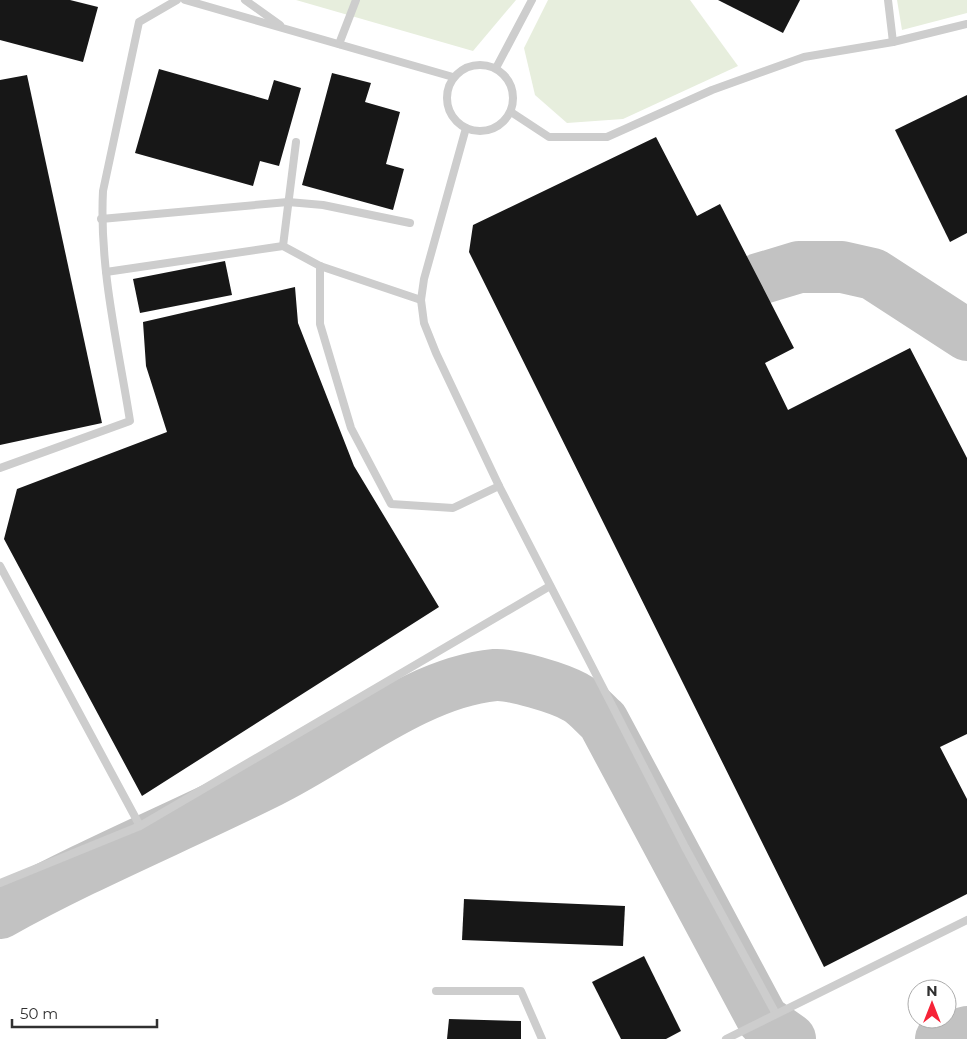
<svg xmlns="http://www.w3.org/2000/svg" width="967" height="1039" viewBox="0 0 967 1039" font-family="Montserrat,sans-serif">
<rect width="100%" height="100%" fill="#fff"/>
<g fill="#e7eedd">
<polygon points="296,0 516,0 473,51"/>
<polygon points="548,0 690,0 738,66 623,119 567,123 535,95 524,48"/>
<polygon points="897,0 967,0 967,13 902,30"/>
</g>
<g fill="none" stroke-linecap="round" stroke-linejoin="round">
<g stroke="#c2c2c2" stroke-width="52">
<polyline points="759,279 799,267 842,267 873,274 967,335"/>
<path d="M0 913C88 864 181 826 271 781 340 747 418 682 495 675 512 674 559 688 575 697 585 702 594 713 603 721L763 1020 790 1039"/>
<polyline points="941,1039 967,1032"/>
</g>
</g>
<g fill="#171717">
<polygon points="0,0 70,0 98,7 83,62 0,40"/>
<polygon points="718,0 800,0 783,33"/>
<polygon points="159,69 268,100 274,80 301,88 279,166 260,161 253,186 135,153"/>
<polygon points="332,73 371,83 365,102 400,112 386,164 404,169 393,210 302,185"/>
<polygon points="27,75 102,423 0,445 0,80"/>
<polygon points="967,95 967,233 950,242 895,130"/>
<polygon points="656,137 697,216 720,204 794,348 765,363 788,410 910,348 967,458 967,734 940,747 967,799 967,894 824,967 469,252 473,225"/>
<polygon points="225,261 232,295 140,313 133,279"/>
<polygon points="295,287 298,323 354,466 439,607 142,796 4,539 17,489 167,432 146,366 143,322"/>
<polygon points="464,899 625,906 623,946 462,940"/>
<polygon points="644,956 681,1031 666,1039 621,1039 592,982"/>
<polygon points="449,1019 521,1021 521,1039 447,1039"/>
</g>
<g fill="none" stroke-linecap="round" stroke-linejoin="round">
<g stroke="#cdcdcd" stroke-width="8">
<polyline points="185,0 453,77"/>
<polyline points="245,0 280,25"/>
<polyline points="888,0 893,42"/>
<polyline points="339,44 356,0"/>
<circle cx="480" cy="98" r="33"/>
<polyline points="496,68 532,0"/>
<polyline points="511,112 549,137 607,137 712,90 804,57 893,42 967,24"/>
<polyline points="466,128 424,279 421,300 424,323 436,353 499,486 685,847 776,1014"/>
<polyline points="101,219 288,202 323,205 410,223"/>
<polyline points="283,246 296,142"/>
<polyline points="320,266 320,324 351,428 391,504 453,508 499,486"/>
<polyline points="106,272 283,246 320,266 421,300"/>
<path d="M0 468 130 421C118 345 99 268 103 191L139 22 177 0"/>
<polyline points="0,566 140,826"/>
<polyline points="0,883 140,826 550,586"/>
<polyline points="436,991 521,991 542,1039"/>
<polyline points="726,1039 967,920"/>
</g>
</g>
<g transform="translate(932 1004)"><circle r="24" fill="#ffffff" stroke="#acacac"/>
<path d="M0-4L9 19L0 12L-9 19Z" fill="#f62337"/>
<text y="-8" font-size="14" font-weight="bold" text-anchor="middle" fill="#303030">N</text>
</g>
<path d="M12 1019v8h145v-8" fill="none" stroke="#303030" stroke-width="2.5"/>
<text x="20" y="1019" font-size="15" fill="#303030" stroke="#ffffff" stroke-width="4" paint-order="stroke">50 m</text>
</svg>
